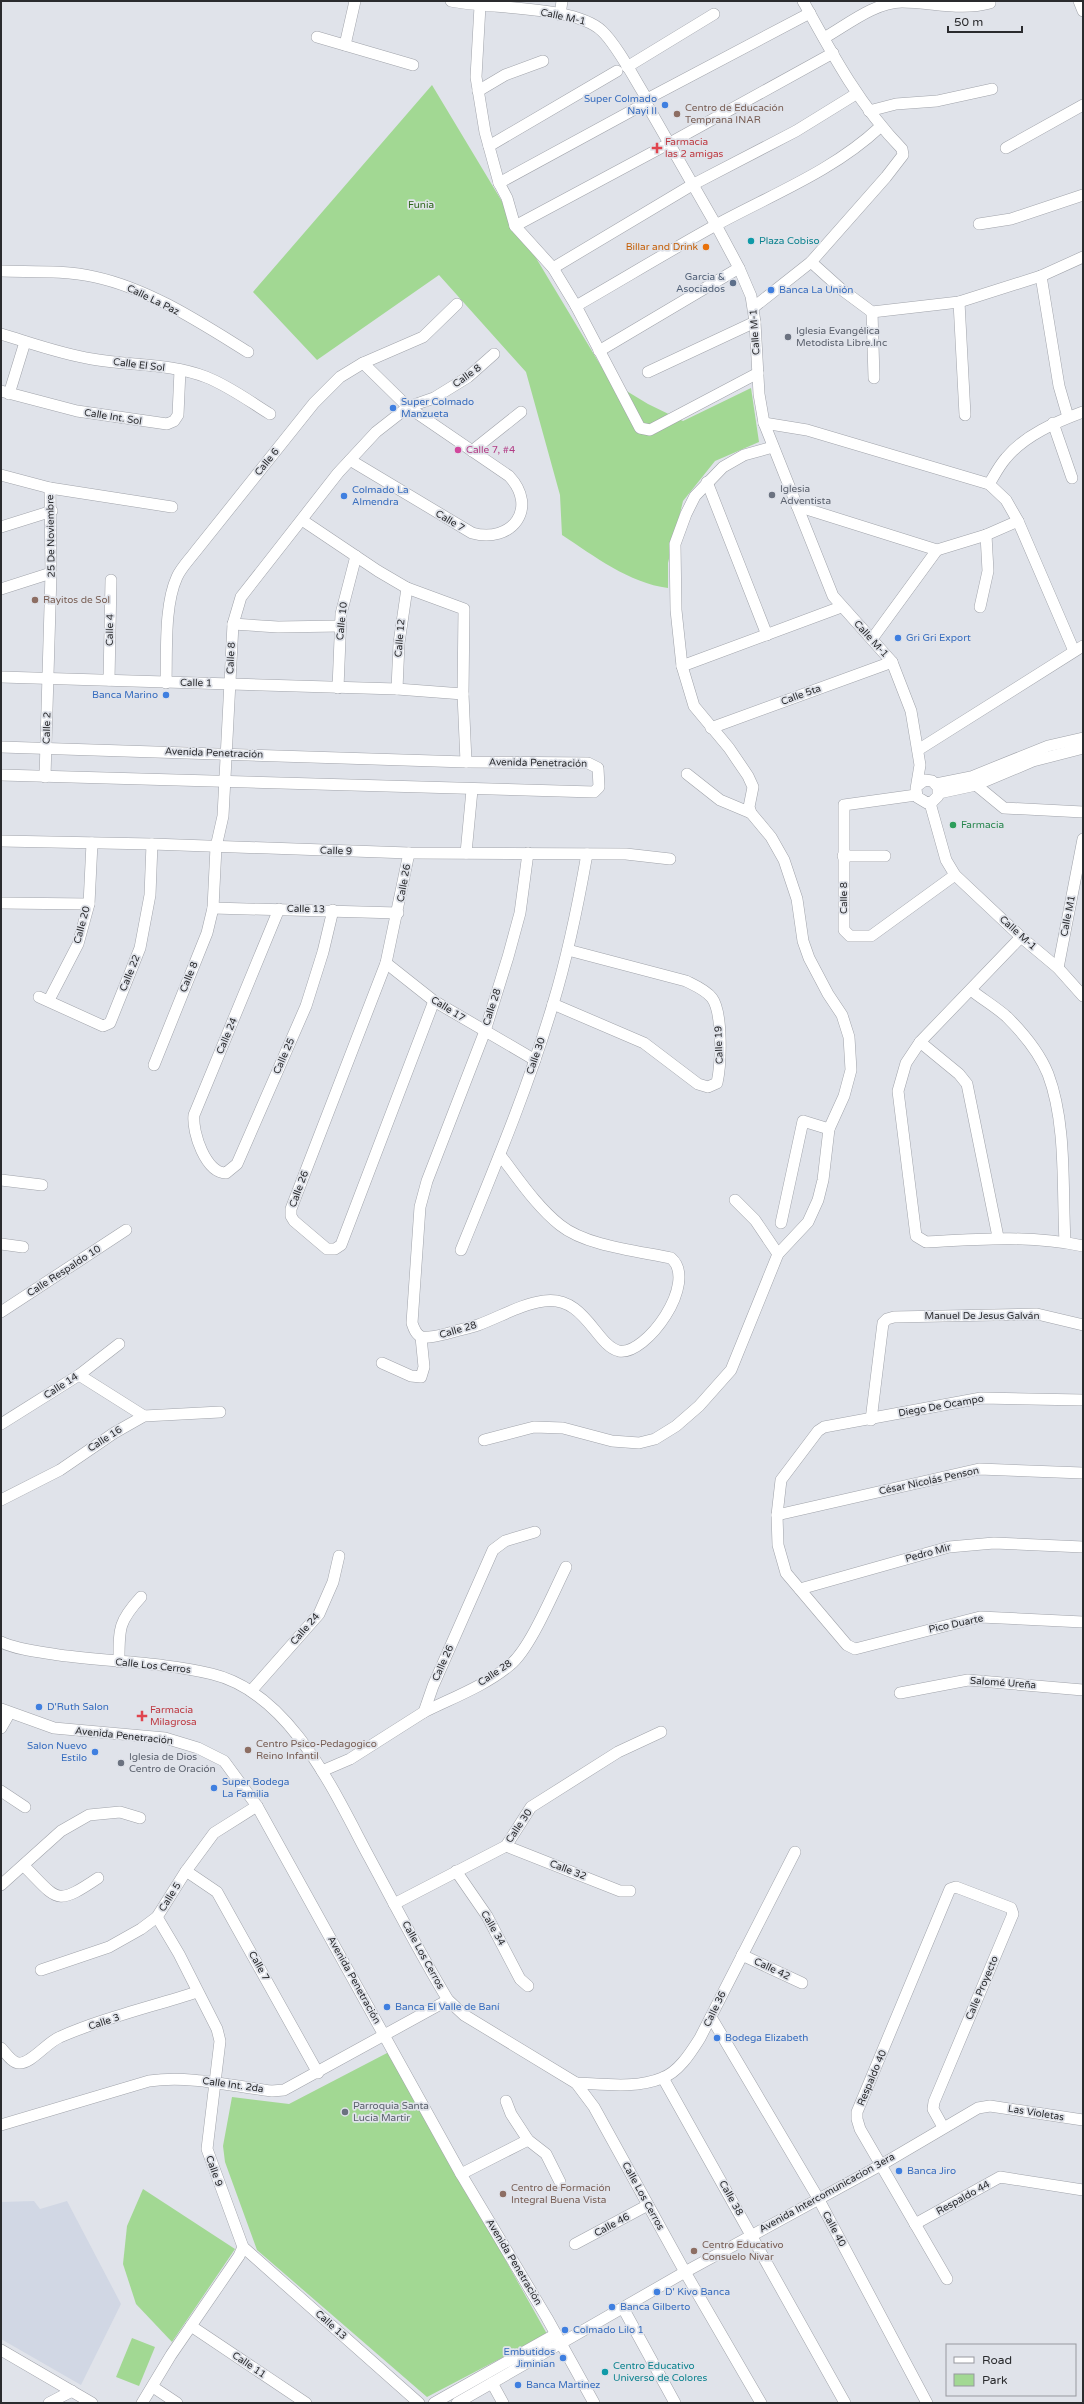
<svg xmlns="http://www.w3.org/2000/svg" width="1084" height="2404" viewBox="0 0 1084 2404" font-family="'Varela Round',sans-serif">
<rect width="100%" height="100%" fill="#e0e3ea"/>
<polygon fill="#d1d7e4" points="34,2201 40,2209 67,2201 121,2304 81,2385 1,2339 1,2202"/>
<g fill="#a2d893">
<path d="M432 85 610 381 648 404 683 421 751 388 759 442 715 461 683 501 668 563V588C629 583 594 556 562 535L560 495 526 372 439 275 317 360 253 292Z"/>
<polygon points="389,2052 547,2334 427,2397 257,2250 225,2162 223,2146 232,2097 289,2104"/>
<polygon points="143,2189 235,2249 172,2342 136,2304 123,2264 127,2226"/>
<polygon points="132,2338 155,2347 139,2386 116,2377"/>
</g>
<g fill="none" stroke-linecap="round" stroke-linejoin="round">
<defs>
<g id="minor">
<path d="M451 1C488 9 575 5 602 31 617 45 635 80 647 99L646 103 716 225 739 268 751 296 755 322 759 394 764 423 833 596 892 662 911 711 920 765 916 789 917 797 927 803 932 802 938 796V787L932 781 925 780 917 786"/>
<polyline points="1079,1 1083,11"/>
<polyline points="480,6 476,77 485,132 499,183 507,198 515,226 553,268 576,306 640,428 650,430 758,373"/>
<polyline points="560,15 562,1"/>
<polyline points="317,37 413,65"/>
<path d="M824 38C847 25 875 2 902 2 932 2 960 11 990 3"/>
<polyline points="345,45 355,1"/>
<polyline points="627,67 714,14"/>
<polyline points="478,91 505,75 543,61"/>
<polyline points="647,99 810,13"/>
<polyline points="869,111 896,104 937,101 992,89"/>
<polyline points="489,146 617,71"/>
<polyline points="1006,148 1083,105"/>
<polyline points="499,183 646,103"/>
<polyline points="979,224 1011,219 1083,195"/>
<polyline points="515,226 668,144 833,53"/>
<polyline points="811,262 841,289 872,312 959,302 1041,276 1083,257"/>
<polyline points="553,268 692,185 796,131 856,94"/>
<path d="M1 271C32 272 64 270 95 277 150 289 201 323 248 352"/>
<polyline points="1041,276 1059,386 1068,417"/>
<polyline points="959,302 965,415"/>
<path d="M576 306C623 279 669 251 716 225 773 194 833 171 880 127"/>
<path d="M754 307 811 262 886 177 903 155 902 149C860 106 832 54 803 1"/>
<polyline points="872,312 874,378"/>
<path d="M1 334C31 343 61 354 92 359 130 366 170 363 206 377 229 386 249 401 270 414"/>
<polyline points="599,351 739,268"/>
<polyline points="648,372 755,322"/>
<polyline points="1,391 77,411 167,424 174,421 178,415 180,370"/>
<polyline points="9,394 25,342"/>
<polyline points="764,423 807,430 989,484 1006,500 1018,521 1074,651"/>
<polyline points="1053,423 1072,478"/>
<polyline points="472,451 521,412"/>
<path d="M350 460 472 533C512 544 539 508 509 476L408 407 363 363"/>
<polyline points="1,475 50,488 172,507"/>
<polyline points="707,482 767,635"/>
<path d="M989 484C994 476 999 466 1006 458 1025 435 1056 422 1083 412"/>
<polyline points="797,506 937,550 986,535 1018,521"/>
<polyline points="302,520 378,571 407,588 464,609 463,694 466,762"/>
<polyline points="1,527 52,511"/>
<polyline points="1,589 51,573"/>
<polyline points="980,607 988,571 986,535"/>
<polyline points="233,624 278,627 340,626"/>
<polyline points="872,639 937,550"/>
<polyline points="682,666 841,607"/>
<polyline points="1,677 397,689 463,694"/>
<polyline points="109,680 111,580"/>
<path d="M166 683C167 652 164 605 177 577 181 568 189 560 195 552L314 403 340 377 363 363 423 337 457 304"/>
<polyline points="338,688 341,614 356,556"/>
<polyline points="397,689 399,643 407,588"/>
<polyline points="711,728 892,662"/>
<polyline points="1,747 466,762 588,763 598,768 599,787 594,792 1,775"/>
<polyline points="918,750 1083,646"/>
<polyline points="687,774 720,800 751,813"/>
<polyline points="45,777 51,573 50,488"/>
<polyline points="936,784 971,777 1048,746 1083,738"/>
<polyline points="976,785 1004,808 1083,812"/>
<polyline points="939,793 976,785 1033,761 1083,748"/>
<polyline points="916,795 844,805 844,930 850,936 871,936 955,875"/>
<polyline points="930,803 946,860 955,875 1021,937 1058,968 1083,996"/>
<polyline points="1,841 152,844 409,853 626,854 670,859"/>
<polyline points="409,853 386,963 291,1209 291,1216 294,1221 327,1249 335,1249 341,1245 434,1001"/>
<polyline points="466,853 472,790"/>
<polyline points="843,856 885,856"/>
<polyline points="1,903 89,904"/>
<polyline points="213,908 398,913"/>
<path d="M279 909 194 1115C192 1133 206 1173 226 1173L237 1164 306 1006 323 952 333 910"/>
<path d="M1021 937 920 1042 906 1063 898 1091 916 1236 926 1242C979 1239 1031 1235 1083 1246"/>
<polyline points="386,963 434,1001 535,1060"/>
<polyline points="1058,968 1083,839"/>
<path d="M971 990C982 999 996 1007 1007 1017 1022 1032 1040 1054 1048 1074 1067 1124 1062 1189 1065 1242"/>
<polyline points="39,997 103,1026 110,1023 140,948 150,895 152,844"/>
<polyline points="49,1000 78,944 89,904 92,843"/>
<path d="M553 1004 644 1043 698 1084 708 1087 717 1083C721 1065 723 1013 712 998 706 990 694 985 686 981L568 950"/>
<polyline points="920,1042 959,1074 967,1084 998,1237"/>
<polyline points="154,1065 207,933 213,908 216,847 223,816 233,624 241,597 338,473 376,432 408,407 434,398 468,377 494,354"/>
<path d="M500 1155C518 1178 536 1206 560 1225 586 1246 638 1251 671 1258 699 1282 646 1356 619 1351 596 1346 585 1295 544 1301 521 1304 500 1317 478 1325 469 1328 459 1330 449 1333 441 1335 431 1338 422 1337 416 1335 414 1329 412 1323L420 1207 427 1181 485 1031 508 957 520 913 528 853"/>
<polyline points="1,1180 42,1185"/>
<polyline points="735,1200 755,1220 778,1254"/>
<polyline points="781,1223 803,1121 829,1129"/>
<polyline points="1,1244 23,1247"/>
<path d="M461 1250C494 1169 528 1088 553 1004 568 955 578 905 587 854"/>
<polyline points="1,1312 126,1230"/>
<polyline points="382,1363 411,1376 421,1377 424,1367 421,1337"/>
<polyline points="79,1375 144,1416"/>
<polyline points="1083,1400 981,1398 824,1427 818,1431 781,1480 777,1515 778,1545 786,1573 847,1645 855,1649 980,1617 1083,1622"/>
<polyline points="871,1420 883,1323 887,1319 894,1317 1037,1314 1083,1325"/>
<polyline points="1,1424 79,1375 119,1344"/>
<polyline points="484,1440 534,1427 563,1428 612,1441 639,1443 655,1439 676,1426 699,1406 731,1370 778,1254 808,1222 818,1200 823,1180 829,1129 844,1096 851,1070 849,1037 842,1015 828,994 809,958 803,941 797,899 784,860 771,837 751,813 749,807 753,787 748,776 729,748 694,706 682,666 676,610 675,544 686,514 695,496 723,467 744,455 773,447"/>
<polyline points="1,1500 60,1470 114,1433 144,1416 220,1412"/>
<polyline points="777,1515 979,1469 1083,1473"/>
<polyline points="800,1589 949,1547 994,1543 1083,1547"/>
<path d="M1 1642C18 1650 41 1652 59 1655 110 1662 162 1662 212 1674 291 1693 334 1792 369 1857 395 1905 420 1954 448 2000L464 2015 576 2083 594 2107 685 2272 761 2403"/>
<path d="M119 1662C119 1629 118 1622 141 1597"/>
<polyline points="251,1691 319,1614 333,1582 339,1556"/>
<polyline points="900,1693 968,1680 1083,1690"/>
<polyline points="1,1709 54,1728 165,1738 198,1748 224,1761 257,1806 461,2174 547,2318 594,2403"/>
<path d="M424 1712C452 1698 485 1686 510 1665 530 1649 553 1593 566 1567"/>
<polyline points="1,1728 9,1714"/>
<polyline points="322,1771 350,1759 424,1712 433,1686 493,1550 505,1541 535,1532"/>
<polyline points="1,1791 25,1807"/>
<polyline points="506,1846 620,1891 630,1891"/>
<path d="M24 1866C58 1900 55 1907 98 1878"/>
<polyline points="186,1871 217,1892 318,2073"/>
<polyline points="456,1871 487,1916 520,1979 528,1986"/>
<polyline points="1,1885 61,1831 89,1815 120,1812 140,1818"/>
<polyline points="394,1904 506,1846 531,1807 618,1752 661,1732"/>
<polyline points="742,1955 802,1983"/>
<polyline points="41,1970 109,1947 141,1929 157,1917 186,1871 214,1833 257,1806"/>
<polyline points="711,2017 818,2198 927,2403"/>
<path d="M1 2048C6 2053 12 2063 19 2063 31 2064 47 2042 60 2037 103 2018 151 2007 197 1992"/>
<polyline points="663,2078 845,2403"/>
<path d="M576 2083C603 2084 636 2089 662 2078 679 2072 691 2052 700 2038L795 1852"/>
<polyline points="506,2101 511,2114 528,2140 546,2154 560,2182"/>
<path d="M1 2125 149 2081C190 2075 231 2086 272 2091L284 2090 448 2000"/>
<polyline points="943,2127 933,2109 934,2102 1013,1914 1011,1908 956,1887 950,1889 857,2112 857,2119 860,2129 947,2279"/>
<polyline points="461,2174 528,2140"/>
<polyline points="915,2224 1000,2177 1083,2190"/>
<polyline points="575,2244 648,2205"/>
<polyline points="243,2247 419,2403"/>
<polyline points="623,2308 675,2403"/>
<polyline points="191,2326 306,2403"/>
<polyline points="1,2350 92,2403"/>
<polyline points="492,2383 503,2403"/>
<polyline points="153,2387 177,2403"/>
<polyline points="49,2403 72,2391"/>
<polyline points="142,2403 171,2355 239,2256 243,2247 207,2149 220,2041 217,2029 179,1954 157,1917"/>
<polyline points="434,2403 556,2334"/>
<polyline points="457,2403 685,2272 881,2165 978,2108 990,2106 1083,2120"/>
</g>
</defs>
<use href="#minor" stroke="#a0a3aa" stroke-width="12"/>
<use href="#minor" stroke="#fff" stroke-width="11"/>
</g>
<g fill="#3f7fe0" stroke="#e0e3ea" stroke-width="1.5">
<circle cx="665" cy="105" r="4"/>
<circle cx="771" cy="290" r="4"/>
<circle cx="393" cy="408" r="4"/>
<circle cx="344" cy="496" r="4"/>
<circle cx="898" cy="638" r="4"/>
<circle cx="166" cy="695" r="4"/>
<circle cx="39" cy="1707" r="4"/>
<circle cx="95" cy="1752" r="4"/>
<circle cx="214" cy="1788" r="4"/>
<circle cx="387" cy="2007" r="4"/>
<circle cx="717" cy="2038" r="4"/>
<circle cx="899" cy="2171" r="4"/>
<circle cx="657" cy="2292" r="4"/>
<circle cx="612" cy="2307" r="4"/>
<circle cx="565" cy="2330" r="4"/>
<circle cx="563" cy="2358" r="4"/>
<circle cx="518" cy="2385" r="4"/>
</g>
<g fill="#8d6e63" stroke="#e0e3ea" stroke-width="1.5">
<circle cx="677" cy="114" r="4"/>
<circle cx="35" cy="600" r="4"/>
<circle cx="248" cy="1750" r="4"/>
<circle cx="503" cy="2194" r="4"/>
<circle cx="694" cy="2251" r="4"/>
</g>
<g fill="#e0444e" stroke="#e0e3ea" stroke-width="1.5">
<path d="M655 142h4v4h4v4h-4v4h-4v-4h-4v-4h4z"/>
<path d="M140 1710h4v4h4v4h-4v4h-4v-4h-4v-4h4z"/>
</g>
<g fill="#0f9aa8" stroke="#e0e3ea" stroke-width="1.5">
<circle cx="751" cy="241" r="4"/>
<circle cx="605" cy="2372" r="4"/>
</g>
<circle fill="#e8710a" stroke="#e0e3ea" stroke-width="1.5" cx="706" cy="247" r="4"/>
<circle fill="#5c6f8a" stroke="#e0e3ea" stroke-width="1.5" cx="733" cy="283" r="4"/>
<g fill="#6b7280" stroke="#e0e3ea" stroke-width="1.5">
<circle cx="788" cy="337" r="4"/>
<circle cx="772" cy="495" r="4"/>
<circle cx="121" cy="1763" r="4"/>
<circle cx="345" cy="2112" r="4"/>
</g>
<circle fill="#d1479c" stroke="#e0e3ea" stroke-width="1.5" cx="458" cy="450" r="4"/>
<circle fill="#2e9e5b" stroke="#e0e3ea" stroke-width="1.5" cx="953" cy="825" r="4"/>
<g text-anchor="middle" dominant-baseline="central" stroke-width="3.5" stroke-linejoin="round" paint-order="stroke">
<g font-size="10" fill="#2a2b2e" stroke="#e0e3ea">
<text transform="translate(563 17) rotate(12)">Calle M-1</text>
<text transform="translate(153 300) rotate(26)">Calle La Paz</text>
<text transform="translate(755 332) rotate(-94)">Calle M-1</text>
<text transform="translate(139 365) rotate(7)">Calle El Sol</text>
<text transform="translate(467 376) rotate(-36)">Calle 8</text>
<text transform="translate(113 417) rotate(9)">Calle Int. Sol</text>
<text transform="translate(267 462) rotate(-51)">Calle 6</text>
<text transform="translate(450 521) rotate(31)">Calle 7</text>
<text transform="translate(51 536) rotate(-91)">25 De Noviembre</text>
<text transform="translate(342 621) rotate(-84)">Calle 10</text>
<text transform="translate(110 630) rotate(-89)">Calle 4</text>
<text transform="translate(400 638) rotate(-85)">Calle 12</text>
<text transform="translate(871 639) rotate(48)">Calle M-1</text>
<text transform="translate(231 658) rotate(-87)">Calle 8</text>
<text transform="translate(196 683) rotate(1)">Calle 1</text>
<text transform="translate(801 695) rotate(-20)">Calle 5ta</text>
<text transform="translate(47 728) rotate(-88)">Calle 2</text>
<text transform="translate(214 753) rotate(2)">Avenida Penetración</text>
<text transform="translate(538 763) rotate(1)">Avenida Penetración</text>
<text transform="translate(336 851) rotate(2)">Calle 9</text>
<text transform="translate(404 883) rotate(-80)">Calle 26</text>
<text transform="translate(844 898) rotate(-90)">Calle 8</text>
<text transform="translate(306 909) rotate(1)">Calle 13</text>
<text transform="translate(1068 916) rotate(-79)">Calle M1</text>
<text transform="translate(82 925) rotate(-75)">Calle 20</text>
<text transform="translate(1018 933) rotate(42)">Calle M-1</text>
<text transform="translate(130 973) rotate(-68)">Calle 22</text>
<text transform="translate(189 977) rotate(-68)">Calle 8</text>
<text transform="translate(492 1007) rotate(-72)">Calle 28</text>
<text transform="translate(448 1009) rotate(32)">Calle 17</text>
<text transform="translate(227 1036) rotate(-67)">Calle 24</text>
<text transform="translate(719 1045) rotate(-92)">Calle 19</text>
<text transform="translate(284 1056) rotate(-66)">Calle 25</text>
<text transform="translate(536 1056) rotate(-71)">Calle 30</text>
<text transform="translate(299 1189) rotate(-70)">Calle 26</text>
<text transform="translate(64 1271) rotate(-33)">Calle Respaldo 10</text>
<text x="982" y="1316">Manuel De Jesus Galván</text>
<text transform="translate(458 1330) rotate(-16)">Calle 28</text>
<text transform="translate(61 1386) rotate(-33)">Calle 14</text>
<text transform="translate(941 1406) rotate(-10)">Diego De Ocampo</text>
<text transform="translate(105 1439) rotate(-33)">Calle 16</text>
<text transform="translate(929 1481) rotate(-12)">César Nicolás Penson</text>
<text transform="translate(928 1553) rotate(-15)">Pedro Mir</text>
<text transform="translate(956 1624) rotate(-12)">Pico Duarte</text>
<text transform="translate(305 1629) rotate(-49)">Calle 24</text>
<text transform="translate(443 1663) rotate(-66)">Calle 26</text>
<text transform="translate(153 1666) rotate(6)">Calle Los Cerros</text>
<text transform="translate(495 1673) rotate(-34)">Calle 28</text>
<text transform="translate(1003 1683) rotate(4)">Salomé Ureña</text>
<text transform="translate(124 1736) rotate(6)">Avenida Penetración</text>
<text transform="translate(519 1826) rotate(-56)">Calle 30</text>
<text transform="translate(568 1870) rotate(21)">Calle 32</text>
<text transform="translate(170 1897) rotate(-58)">Calle 5</text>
<text transform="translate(493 1928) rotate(60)">Calle 34</text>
<text transform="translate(423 1955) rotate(61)">Calle Los Cerros</text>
<text transform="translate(259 1966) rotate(61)">Calle 7</text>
<text transform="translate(772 1969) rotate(25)">Calle 42</text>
<text transform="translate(354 1980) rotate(61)">Avenida Penetración</text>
<text transform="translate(982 1988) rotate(-67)">Calle Proyecto</text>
<text transform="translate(715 2009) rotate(-64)">Calle 36</text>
<text transform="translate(104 2022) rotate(-18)">Calle 3</text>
<text transform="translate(872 2078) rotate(-67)">Respaldo 40</text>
<text transform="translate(233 2085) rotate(8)">Calle Int. 2da</text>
<text transform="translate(1036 2113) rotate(9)">Las Violetas</text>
<text transform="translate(214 2171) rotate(70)">Calle 9</text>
<text transform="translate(827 2193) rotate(-29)">Avenida Intercomunicacion 3era</text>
<text transform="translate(643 2196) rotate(61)">Calle Los Cerros</text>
<text transform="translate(731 2198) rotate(61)">Calle 38</text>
<text transform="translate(963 2198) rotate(-29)">Respaldo 44</text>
<text transform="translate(612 2225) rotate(-28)">Calle 46</text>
<text transform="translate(834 2229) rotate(62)">Calle 40</text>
<text transform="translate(514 2262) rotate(59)">Avenida Penetración</text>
<text transform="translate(331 2325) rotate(42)">Calle 13</text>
<text transform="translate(249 2365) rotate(34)">Calle 11</text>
</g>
<g font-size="10" fill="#366cbe" stroke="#e0e3ea" text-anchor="start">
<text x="657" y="99" text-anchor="end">Super Colmado<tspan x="657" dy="12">Nayi II</tspan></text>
<text x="779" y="290">Banca La Unión</text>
<text x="401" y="402">Super Colmado<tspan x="401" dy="12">Manzueta</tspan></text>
<text x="352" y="490">Colmado La<tspan x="352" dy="12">Almendra</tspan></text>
<text x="906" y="638">Gri Gri Export</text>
<text x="158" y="695" text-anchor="end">Banca Marino</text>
<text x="47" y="1707">D'Ruth Salon</text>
<text x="87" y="1746" text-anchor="end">Salon Nuevo<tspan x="87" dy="12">Estilo</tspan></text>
<text x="222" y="1782">Super Bodega<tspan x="222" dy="12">La Familia</tspan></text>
<text x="395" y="2007">Banca El Valle de Baní</text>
<text x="725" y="2038">Bodega Elizabeth</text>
<text x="907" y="2171">Banca Jiro</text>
<text x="665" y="2292">D' Kivo Banca</text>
<text x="620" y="2307">Banca Gilberto</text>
<text x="573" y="2330">Colmado Lilo 1</text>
<text x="555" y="2352" text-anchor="end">Embutidos<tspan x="555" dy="12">Jiminian</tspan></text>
<text x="526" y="2385">Banca Martinez</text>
</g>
<g font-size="10" fill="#785e54" stroke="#e0e3ea" text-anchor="start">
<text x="685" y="108">Centro de Educación<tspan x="685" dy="12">Temprana INAR</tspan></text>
<text x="43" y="600">Rayitos de Sol</text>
<text x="256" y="1744">Centro Psico-Pedagogico<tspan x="256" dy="12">Reino Infantil</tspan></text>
<text x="511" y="2188">Centro de Formación<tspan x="511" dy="12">Integral Buena Vista</tspan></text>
<text x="702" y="2245">Centro Educativo<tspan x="702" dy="12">Consuelo Nivar</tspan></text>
</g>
<g font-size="10" fill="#be3a42" stroke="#e0e3ea" text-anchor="start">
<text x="665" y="142">Farmacia<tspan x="665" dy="12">las 2 amigas</tspan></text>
<text x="150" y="1710">Farmacia<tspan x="150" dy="12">Milagrosa</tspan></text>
</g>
<g font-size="10" fill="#2d661a" stroke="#e0e3ea">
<text x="421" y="205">Funia</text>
</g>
<g font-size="10" fill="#0d838f" stroke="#e0e3ea" text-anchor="start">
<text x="759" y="241">Plaza Cobiso</text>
<text x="613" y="2366">Centro Educativo<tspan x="613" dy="12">Universo de Colores</tspan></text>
</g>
<g font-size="10" fill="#c56008" stroke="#e0e3ea" text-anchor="end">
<text x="698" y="247">Billar and Drink</text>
</g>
<g font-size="10" fill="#4e5e75" stroke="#e0e3ea" text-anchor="end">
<text x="725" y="277">Garcia &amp;<tspan x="725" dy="12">Asociados</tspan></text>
</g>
<g font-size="10" fill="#5b616d" stroke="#e0e3ea" text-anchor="start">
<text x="796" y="331">Iglesia Evangélica<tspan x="796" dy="12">Metodista Libre.Inc</tspan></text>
<text x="780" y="489">Iglesia<tspan x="780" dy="12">Adventista</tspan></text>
<text x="129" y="1757">Iglesia de Dios<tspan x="129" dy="12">Centro de Oración</tspan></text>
<text x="353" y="2106">Parroquia Santa<tspan x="353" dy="12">Lucia Martir</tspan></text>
</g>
<g font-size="10" fill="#b23c85" stroke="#e0e3ea" text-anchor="start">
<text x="466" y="450">Calle 7, #4</text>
</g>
<g font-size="10" fill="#27864d" stroke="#e0e3ea" text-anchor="start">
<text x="961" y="825">Farmacia</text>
</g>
</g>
<rect width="1084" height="2404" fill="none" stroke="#2a2b2e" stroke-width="4"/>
<rect x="946" y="2344" width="130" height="52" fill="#e0e3ea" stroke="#97999f"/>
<rect x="954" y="2357" width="20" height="6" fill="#ffffff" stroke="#97999f"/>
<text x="982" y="2364" font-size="12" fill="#2a2b2e">Road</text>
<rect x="954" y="2374" width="20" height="12" fill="#a2d893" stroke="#97999f"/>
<text x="982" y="2384" font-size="12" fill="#2a2b2e">Park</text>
<path d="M948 26v6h74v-6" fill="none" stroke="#2a2b2e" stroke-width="2"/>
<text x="954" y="26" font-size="12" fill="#2a2b2e" stroke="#e0e3ea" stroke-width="3" paint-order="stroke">50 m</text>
</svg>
